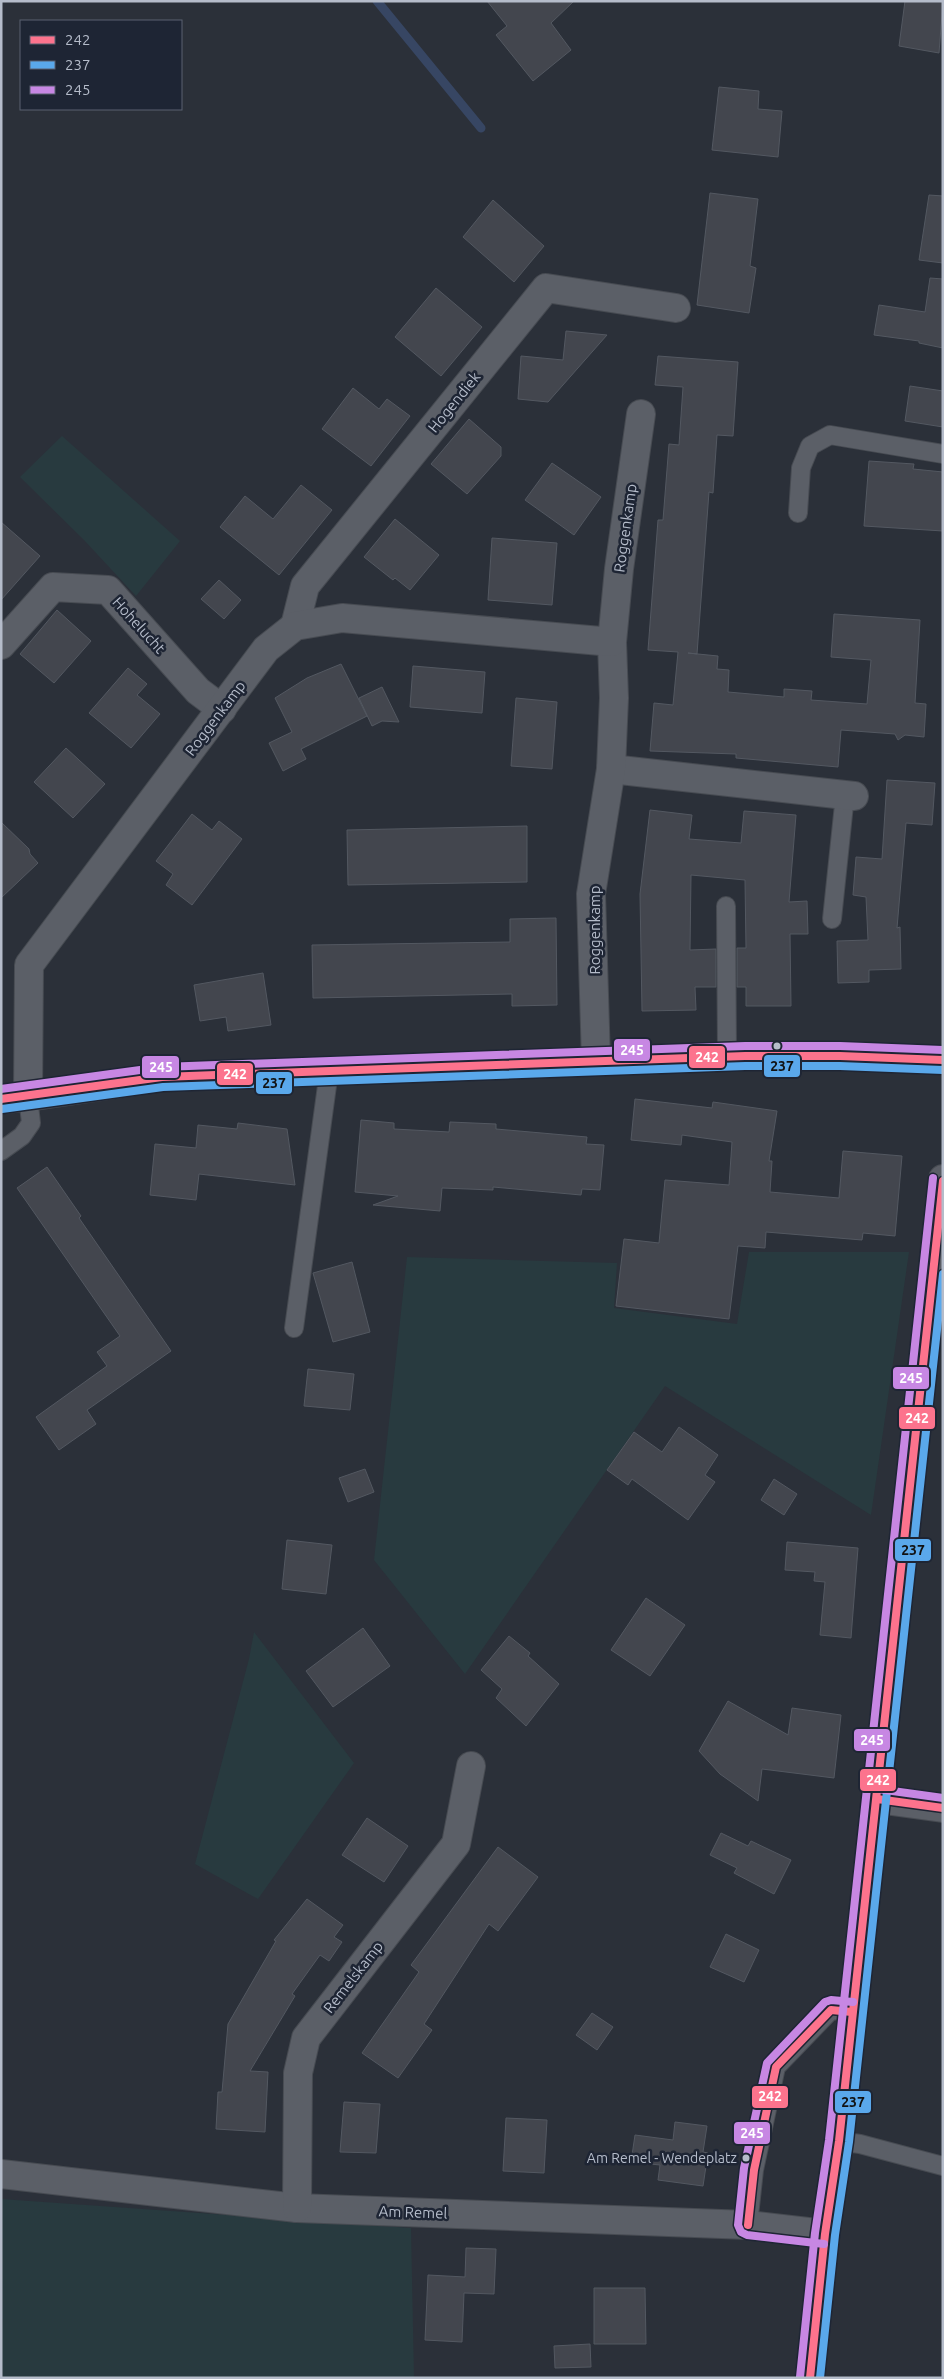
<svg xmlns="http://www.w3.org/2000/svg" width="944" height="2379" viewBox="0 0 944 2379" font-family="Ubuntu,sans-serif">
<rect width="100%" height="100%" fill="#2b3039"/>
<g fill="#283a3f">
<polygon points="62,436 180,541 136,596 84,540 20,477"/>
<polygon points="749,1252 909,1252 871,1515 665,1386 465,1674 374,1560 407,1257 617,1263 614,1308 737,1324"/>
<polygon points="254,1632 354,1763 258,1899 195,1864 249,1659"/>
<polygon points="1,2199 411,2228 414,2378 1,2378"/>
</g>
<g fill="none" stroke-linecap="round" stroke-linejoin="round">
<polyline stroke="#374663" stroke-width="9" points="377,1 481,128"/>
</g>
<g fill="#43464e" stroke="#535861">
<polygon points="487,1 574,1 551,23 571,50 533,81 496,35 507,26"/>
<polygon points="905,1 943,1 939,53 899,46"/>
<polygon points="719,87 759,91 758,109 782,111 778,157 712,150"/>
<polygon points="710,193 758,199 750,266 756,268 749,313 697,305"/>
<polygon points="929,195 943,196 943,263 919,260"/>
<polygon points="493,200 544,246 514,282 463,237"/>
<polygon points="930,278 943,279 943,348 919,343 919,341 874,335 879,305 925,312"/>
<polygon points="436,288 482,327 441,376 395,337"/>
<polygon points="566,331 607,335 548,402 518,399 521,356 563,360"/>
<polygon points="658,356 738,362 733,436 717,435 713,493 709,492 697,654 688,653 718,656 717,669 729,670 728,692 784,697 784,689 812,691 811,700 867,704 871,660 831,657 834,614 920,620 915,703 926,704 924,737 905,735 898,740 895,734 841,730 838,767 736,758 736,754 650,751 654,703 673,705 678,652 648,650 658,520 663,520 669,444 679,445 683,387 655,385"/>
<polygon points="910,386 943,391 943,427 905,421"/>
<polygon points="353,388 379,409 387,399 410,416 371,466 322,429"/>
<polygon points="469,419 501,447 501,456 467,494 431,464"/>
<polygon points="869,461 914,464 913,469 943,472 943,531 864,526"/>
<polygon points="552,463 601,497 574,535 525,500"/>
<polygon points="301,485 332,510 279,575 220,527 245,496 273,519"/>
<polygon points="395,519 439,555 410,590 395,578 393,580 364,557"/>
<polygon points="1,522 40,556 1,600"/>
<polygon points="492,538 557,543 552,605 488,600"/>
<polygon points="219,580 241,600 224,619 201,599"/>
<polygon points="57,610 91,641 54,683 20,654"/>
<polygon points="341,664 367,716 301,749 306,759 283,771 269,743 292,732 275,698 307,678"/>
<polygon points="413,666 485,672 482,713 410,707"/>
<polygon points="128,668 147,684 137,695 160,714 131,748 89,713"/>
<polygon points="382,687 399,722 382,721 372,726 359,698"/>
<polygon points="516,698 557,702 552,769 511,766"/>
<polygon points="66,748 105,784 73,818 34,782"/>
<polygon points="887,780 935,783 932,825 906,823 897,928 900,927 901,969 869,970 869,982 838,983 837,941 868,940 866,897 853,895 856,857 882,859"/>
<polygon points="650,810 692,815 689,839 741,843 744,811 796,815 789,902 807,901 808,934 790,934 791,1006 746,1006 746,987 737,987 737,948 746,948 745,880 691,875 690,950 716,949 716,987 695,987 696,1010 642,1011 640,894"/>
<polygon points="192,814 212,830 219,821 242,839 192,905 166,885 173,874 156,861"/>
<polygon points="1,822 29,849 30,854 38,863 1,898"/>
<polygon points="527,826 527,882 348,885 347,830"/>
<polygon points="556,918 557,1005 512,1006 512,994 313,998 312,945 510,942 510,919"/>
<polygon points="263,973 271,1025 228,1031 226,1017 200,1021 194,985"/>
<polygon points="635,1099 712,1108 713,1102 777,1111 769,1161 772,1161 770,1192 839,1198 843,1151 902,1156 895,1236 863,1233 862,1240 766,1232 765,1248 738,1246 729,1319 616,1306 624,1239 659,1243 665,1180 729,1185 732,1142 682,1135 681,1145 631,1140"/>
<polygon points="361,1120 394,1123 394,1129 449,1132 450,1122 496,1124 496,1129 587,1137 586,1144 604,1145 600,1190 582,1189 581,1195 493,1187 493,1190 442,1188 440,1211 373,1205 398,1196 355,1192"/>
<polygon points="238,1123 287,1129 295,1185 199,1174 196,1200 150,1195 155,1144 196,1148 198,1125 237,1129"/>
<polygon points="47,1167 81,1216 79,1218 171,1351 87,1410 96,1424 59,1450 36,1417 107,1366 97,1352 120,1336 17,1188"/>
<polygon points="352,1262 370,1332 333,1342 313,1273"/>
<polygon points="308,1369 354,1374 350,1410 304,1406"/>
<polygon points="679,1427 718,1455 705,1475 715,1482 688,1520 632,1479 628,1485 607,1470 634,1432 662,1452"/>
<polygon points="365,1469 374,1492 348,1502 339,1478"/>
<polygon points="774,1479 797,1494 784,1515 761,1500"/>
<polygon points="287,1540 332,1545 326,1594 282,1589"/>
<polygon points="787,1542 858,1548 851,1638 820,1635 825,1582 814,1581 815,1572 785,1570"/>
<polygon points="646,1598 685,1625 650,1676 611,1650"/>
<polygon points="363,1628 390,1666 333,1707 306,1671"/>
<polygon points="509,1636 530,1653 528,1656 559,1684 526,1726 496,1698 502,1689 481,1670"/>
<polygon points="728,1701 788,1735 792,1708 841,1715 834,1778 762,1769 758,1801 720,1774 699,1751"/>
<polygon points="367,1818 408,1846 384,1882 342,1855"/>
<polygon points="721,1833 748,1846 751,1841 791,1860 774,1894 734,1873 737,1868 710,1855"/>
<polygon points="498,1847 538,1877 498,1931 489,1924 424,2024 432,2030 398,2078 362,2053 419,1972 411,1965"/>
<polygon points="307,1899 343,1925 334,1937 342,1942 329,1961 320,1955 292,1994 295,1996 250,2071 268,2072 265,2132 216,2129 218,2092 222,2092 228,2024 276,1941 274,1940"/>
<polygon points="726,1934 759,1950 744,1982 710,1967"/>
<polygon points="592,2013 613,2027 597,2050 576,2035"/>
<polygon points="344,2102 380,2104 376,2153 340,2152"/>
<polygon points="506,2118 547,2120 544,2173 503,2171"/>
<polygon points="675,2122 707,2126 703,2152 708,2153 703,2186 658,2180 660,2165 631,2162 635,2135 673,2140"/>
<polygon points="466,2248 496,2249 494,2294 464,2293 462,2342 425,2340 428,2275 465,2277"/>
<polygon points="594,2288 645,2288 646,2344 594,2344"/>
<polygon points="590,2344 591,2367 555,2368 554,2346"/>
</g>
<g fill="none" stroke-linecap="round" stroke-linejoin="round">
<defs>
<g id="service">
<polyline points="798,513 801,468 810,446 830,435 943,454"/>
<polyline points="726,906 727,1057"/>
<polyline points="832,919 845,795"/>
<polyline points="1,1151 22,1136 31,1123 28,1097"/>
<polyline points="294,1328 329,1071"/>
<polyline points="839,2141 860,2144 943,2166"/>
<polyline points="748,2225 754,2170 776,2067 831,2010 852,2012"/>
</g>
<g id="minor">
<polyline points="295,626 305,586 546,288 676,308"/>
<polyline points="1,645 53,587 108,590 198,691 222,709"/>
<polyline points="611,769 854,796"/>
<polyline points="596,1061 591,894 611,769 614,698 612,642"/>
<polyline points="28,1097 29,965 266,649 295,626 342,618 612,642 619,569 641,414"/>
<polyline points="1,1099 28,1097 162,1077 745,1056 840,1056 943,1060"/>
<polyline points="877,1799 943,1808"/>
<polyline points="1,2174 297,2208 748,2225 825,2234"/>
<polyline points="297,2208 298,2073 306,2038 456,1844 471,1766"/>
</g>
<polyline id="secondary" points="810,2378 825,2234 839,2141 943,1179"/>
</defs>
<use href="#service" stroke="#474b52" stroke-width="20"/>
<use href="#minor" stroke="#474b52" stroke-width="30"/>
<use href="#secondary" stroke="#474b52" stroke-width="30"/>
<use href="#service" stroke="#5b5f67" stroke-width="18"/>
<use href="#minor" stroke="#5b5f67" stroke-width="28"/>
<use href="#secondary" stroke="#5a5d65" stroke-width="28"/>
<defs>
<g id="bus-1">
<polyline points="1,1099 162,1077 745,1056 840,1056 943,1060"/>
<polyline points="877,1799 943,1808"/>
<polyline points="748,2225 754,2170 776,2067 831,2010 852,2012"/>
<polyline points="810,2378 825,2234 839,2141 943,1181"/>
</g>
<g id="bus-2">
<polyline points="2,1109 163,1087 745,1066 840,1066 943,1070"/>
<polyline points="820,2378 835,2235 849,2142 943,1274"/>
</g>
<g id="bus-3">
<polyline points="1,1089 162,1067 745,1046 840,1046 943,1050"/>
<polyline points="878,1789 943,1798"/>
<polyline points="824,2244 747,2235 741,2232 738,2225 744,2168 767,2063 825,2002 831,2000 853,2002"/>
<polyline points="800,2377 815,2233 829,2140 933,1178"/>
</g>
</defs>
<use href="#bus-1" stroke="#1e2534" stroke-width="11"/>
<use href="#bus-2" stroke="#1e2534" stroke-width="11"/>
<use href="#bus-3" stroke="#1e2534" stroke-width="11"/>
<use href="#bus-1" stroke="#fc738d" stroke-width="8"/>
<use href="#bus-2" stroke="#5aa8eb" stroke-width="8"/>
<use href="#bus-3" stroke="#c787e3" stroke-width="8"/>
</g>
<g fill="#b5bcca" stroke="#1e2534" stroke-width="2">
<circle cx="777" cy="1046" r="4.5"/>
<circle cx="746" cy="2158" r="4.5"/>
</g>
<g text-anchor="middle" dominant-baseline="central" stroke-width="5" stroke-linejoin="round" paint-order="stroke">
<g font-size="14" fill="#b5bcca" stroke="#1e2534" text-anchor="end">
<text x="737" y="2158">Am Remel - Wendeplatz</text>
</g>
<g font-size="15" fill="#b5bcca" stroke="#1e2534">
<text transform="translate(454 402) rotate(-51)">Hogendiek</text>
<text transform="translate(625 528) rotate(-82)">Roggenkamp</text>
<text transform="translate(139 625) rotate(48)">Hohelucht</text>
<text transform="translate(215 718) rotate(-53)">Roggenkamp</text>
<text transform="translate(594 930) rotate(-90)">Roggenkamp</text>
<text transform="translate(353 1977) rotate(-52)">Remelskamp</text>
<text transform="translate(413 2212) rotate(2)">Am Remel</text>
</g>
</g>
<g stroke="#1e2534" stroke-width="2">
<rect x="613" y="1038" width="38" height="24" rx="5" fill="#c787e3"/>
<rect x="688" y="1045" width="38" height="24" rx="5" fill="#fc738d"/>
<rect x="763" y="1054" width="38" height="24" rx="5" fill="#5aa8eb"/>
<rect x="141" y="1055" width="39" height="24" rx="5" fill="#c787e3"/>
<rect x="216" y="1062" width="38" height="24" rx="5" fill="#fc738d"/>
<rect x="255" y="1071" width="38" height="24" rx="5" fill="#5aa8eb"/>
<rect x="892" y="1366" width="38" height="24" rx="5" fill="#c787e3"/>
<rect x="898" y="1406" width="38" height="24" rx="5" fill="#fc738d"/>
<rect x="894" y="1538" width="38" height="24" rx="5" fill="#5aa8eb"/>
<rect x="853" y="1728" width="38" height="24" rx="5" fill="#c787e3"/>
<rect x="859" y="1768" width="38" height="24" rx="5" fill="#fc738d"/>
<rect x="751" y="2085" width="38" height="24" rx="5" fill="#fc738d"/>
<rect x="834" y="2090" width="38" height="24" rx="5" fill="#5aa8eb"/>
<rect x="733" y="2121" width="38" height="24" rx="5" fill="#c787e3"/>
</g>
<g font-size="14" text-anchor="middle" font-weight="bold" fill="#fff">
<text x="632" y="1055">245</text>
<text x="707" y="1062">242</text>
<text x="161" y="1072">245</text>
<text x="235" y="1079">242</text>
<text x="911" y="1383">245</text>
<text x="917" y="1423">242</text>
<text x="872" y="1745">245</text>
<text x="878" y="1785">242</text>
<text x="770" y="2101">242</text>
<text x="752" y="2138">245</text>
</g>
<g font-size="14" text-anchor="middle" font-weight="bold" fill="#111">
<text x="782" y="1071">237</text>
<text x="274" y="1088">237</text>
<text x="913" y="1555">237</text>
<text x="853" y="2107">237</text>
</g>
<rect width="944" height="2379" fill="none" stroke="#b5bcca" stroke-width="5"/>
<rect x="20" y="20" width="162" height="90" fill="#1e2534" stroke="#5a6170"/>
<rect x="30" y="36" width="25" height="8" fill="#fc738d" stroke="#5a6170"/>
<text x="65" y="45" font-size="15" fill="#b5bcca">242</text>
<rect x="30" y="61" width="25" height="8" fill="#5aa8eb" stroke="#5a6170"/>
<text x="65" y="70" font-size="15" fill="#b5bcca">237</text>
<rect x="30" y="86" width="25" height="8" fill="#c787e3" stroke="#5a6170"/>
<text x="65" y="95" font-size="15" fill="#b5bcca">245</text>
</svg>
